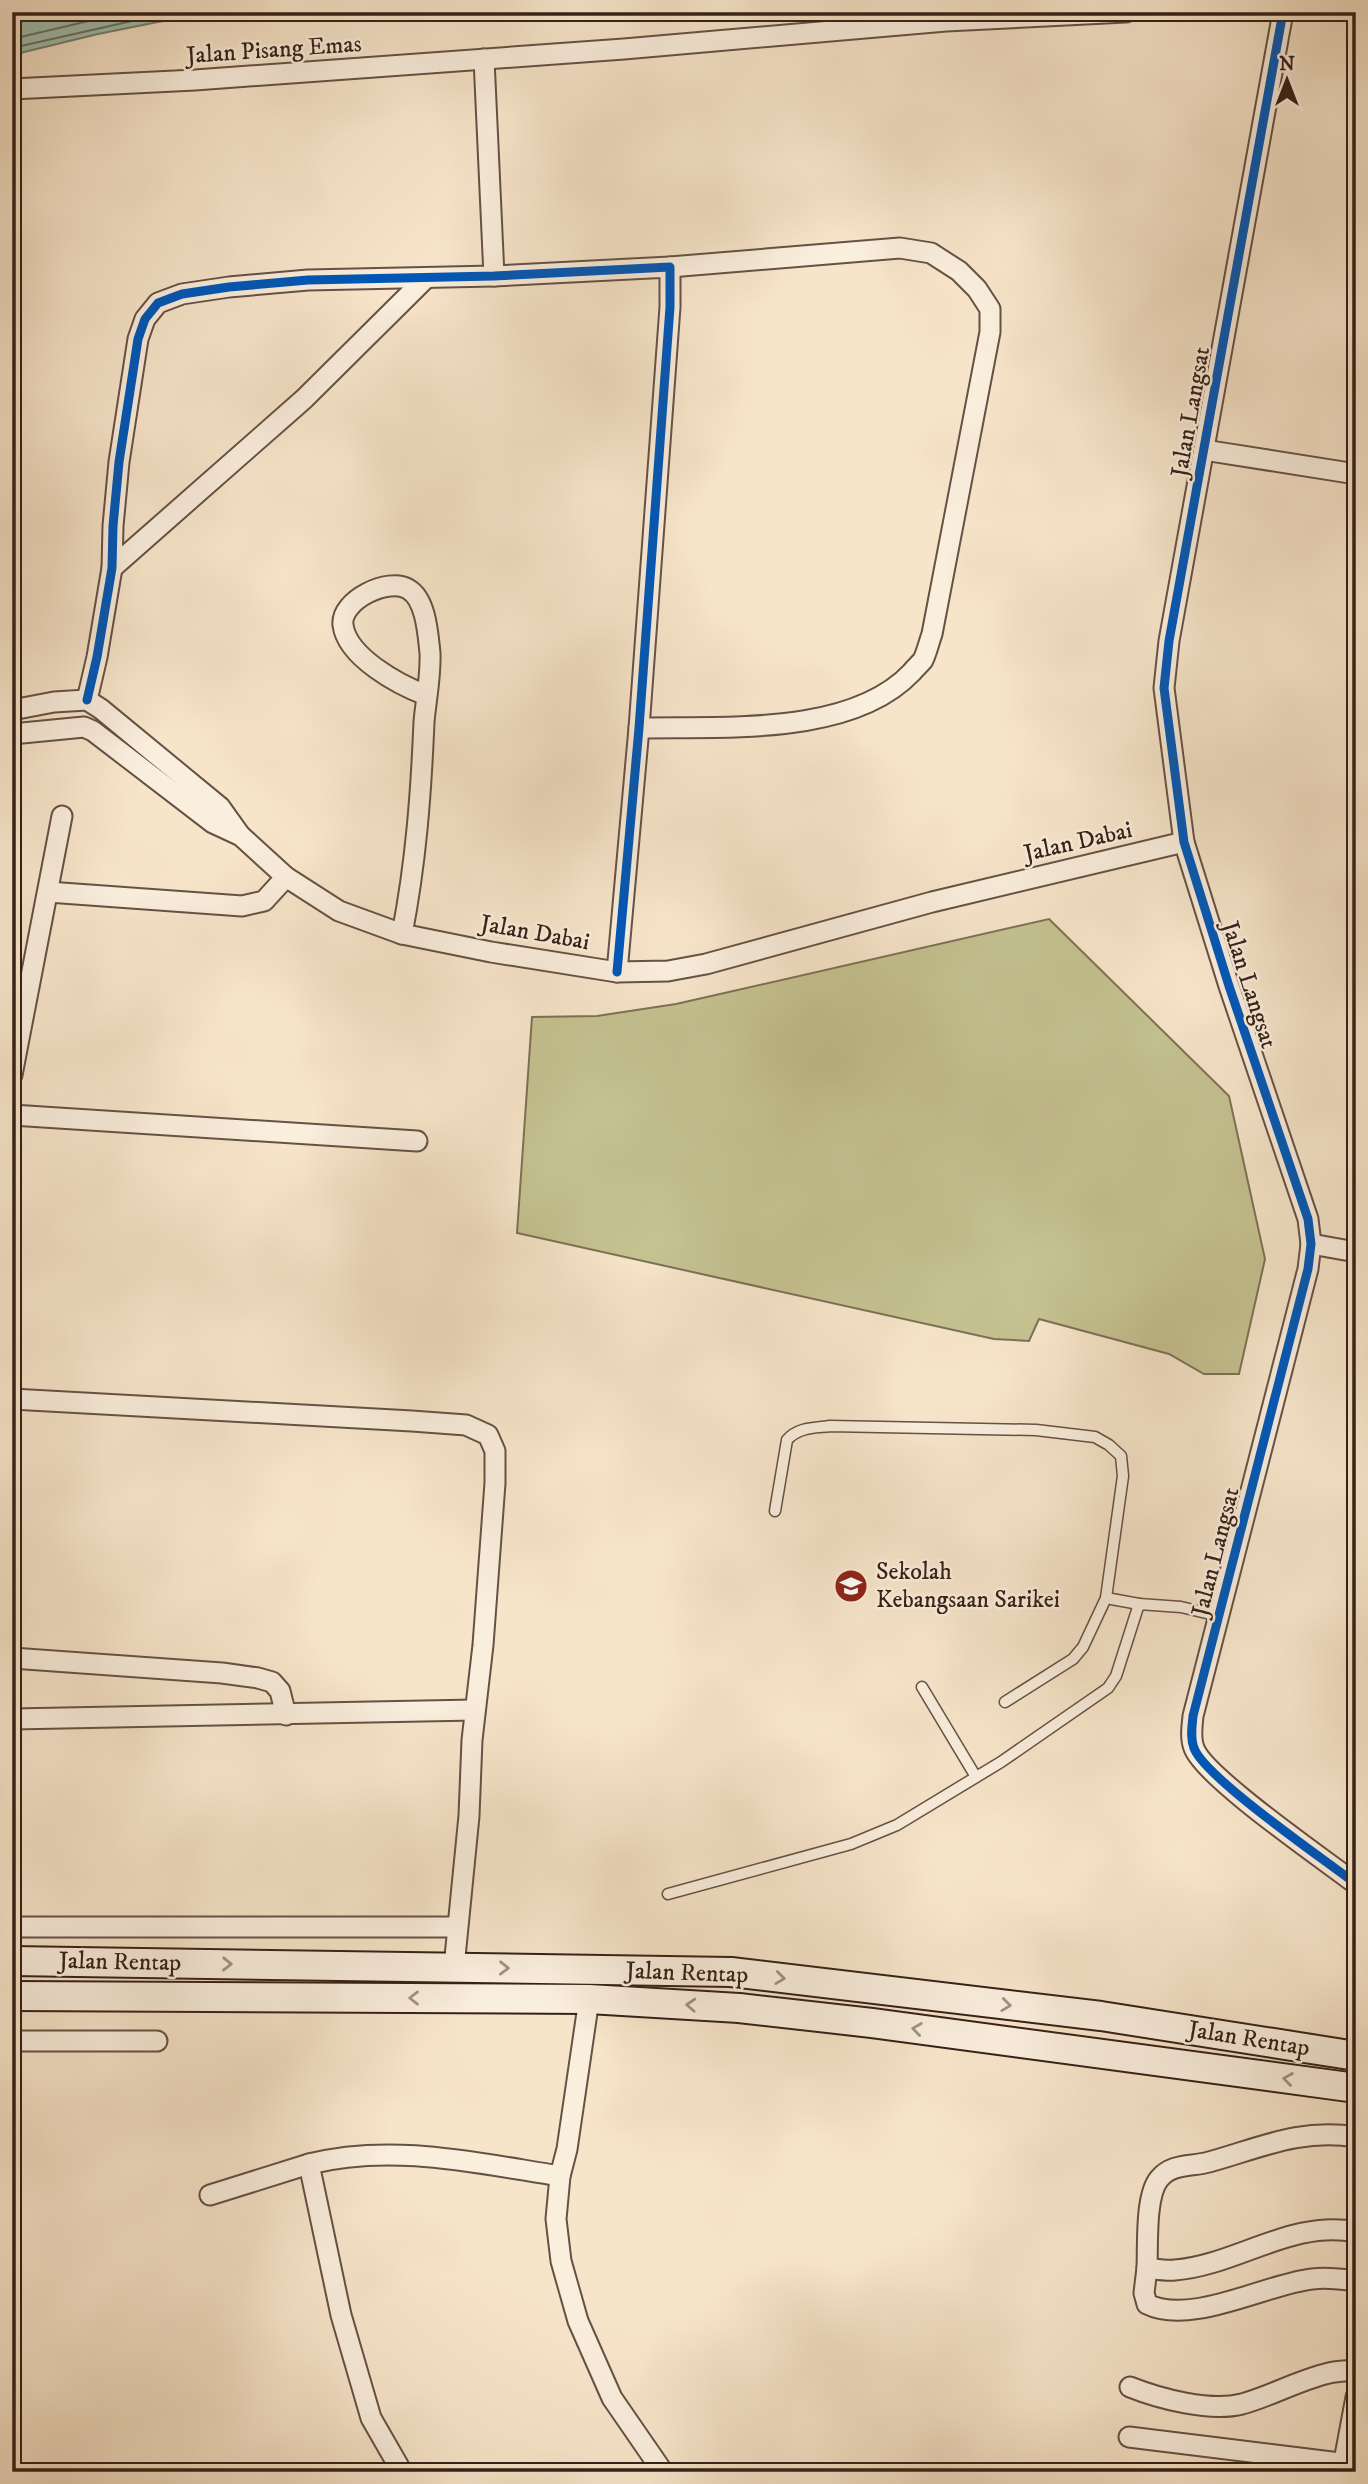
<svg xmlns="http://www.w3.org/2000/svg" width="1368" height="2484" viewBox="0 0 1368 2484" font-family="'IM FELL DW Pica',serif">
<rect width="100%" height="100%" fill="#f7e5ca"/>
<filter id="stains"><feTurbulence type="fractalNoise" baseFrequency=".00286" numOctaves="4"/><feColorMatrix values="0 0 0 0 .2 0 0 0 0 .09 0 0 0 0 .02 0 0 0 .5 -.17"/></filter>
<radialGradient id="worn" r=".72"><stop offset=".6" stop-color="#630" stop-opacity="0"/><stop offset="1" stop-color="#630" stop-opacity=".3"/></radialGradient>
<polygon fill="#c5c291" stroke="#7d7154" stroke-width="2" points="1049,919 1229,1096 1265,1259 1239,1374 1204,1374 1169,1354 1039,1319 1029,1341 994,1339 517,1233 532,1017 597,1016 676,1004"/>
<polygon fill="#9ec0b0" stroke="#748073" stroke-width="2" points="12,12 208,12 98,34 12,55"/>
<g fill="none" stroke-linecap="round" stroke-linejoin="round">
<g stroke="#6a7064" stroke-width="2">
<polyline points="12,39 127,12"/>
<polyline points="12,48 172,12"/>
</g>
<defs>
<g id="lane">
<path d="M775 1511 787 1440C798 1427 815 1428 830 1426L1036 1430 1095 1437 1109 1445 1121 1456 1123 1476 1106 1598 1139 1604"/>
<polyline points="922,1687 976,1777"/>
<polyline points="1005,1702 1073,1659 1083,1647 1106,1598"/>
<polyline points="668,1894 851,1844 897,1825 1001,1762 1108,1688 1116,1676 1139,1604 1181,1607 1219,1616"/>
</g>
<g id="street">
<path d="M1283 12 1169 641 1164 688 1184 842 1229 986 1308 1219 1311 1244 1308 1269 1193 1716C1192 1727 1190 1738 1194 1748 1204 1777 1325 1860 1356 1884"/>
<polyline points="484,59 494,276"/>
<polyline points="12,89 195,80 624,49 946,21 1126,12"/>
<polyline points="1204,450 1356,474"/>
<polyline points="112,568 304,399 426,278"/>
<polyline points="87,700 97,657 112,568 113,526 119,462 138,339 145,319 158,303 182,294 229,287 308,280 494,276 670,267 670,307 639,728 617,972"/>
<polyline points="12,710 54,702 87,700 101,709 220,807 240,835"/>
<path d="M639 728C721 726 851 737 912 672 915 668 920 664 923 660 927 652 929 642 932 634L990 332V309L977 289 959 271 931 253 900 248 670 267"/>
<polyline points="12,734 84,727 93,731 213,823 241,836 286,877 339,911 402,934 491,952 617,972 668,971 706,964 932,902 1184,842"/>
<polyline points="48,892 242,906 264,901 286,877"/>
<path d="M402 934C416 862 421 794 424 722 426 699 431 676 430 653 428 634 426 599 408 589 389 577 340 600 343 625 347 657 399 685 426 695"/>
<polyline points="12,1075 62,816"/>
<polyline points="12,1115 417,1141"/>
<polyline points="1311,1244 1356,1252"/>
<polyline points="12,1399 412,1421 466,1425 488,1435 495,1451 495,1483 483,1645 472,1740 469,1816 454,1967"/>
<polyline points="12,1658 222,1673 258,1678 272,1682 280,1691 286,1715"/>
<polyline points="12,1719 475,1710"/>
<polyline points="12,1927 457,1927"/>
<polyline points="589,1999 567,2149 560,2176 556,2219 561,2261 578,2321 612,2398 663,2472"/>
<polyline points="12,2041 157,2041"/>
<polyline points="210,2195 309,2164"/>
<path d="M1356 2232C1292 2219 1237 2265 1175 2270 1166 2271 1156 2269 1147 2268L1144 2293 1147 2304C1191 2326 1266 2284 1312 2279 1326 2277 1342 2279 1356 2281"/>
<path d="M1147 2268C1148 2246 1145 2196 1159 2179 1172 2163 1191 2167 1209 2162 1260 2148 1300 2128 1356 2137"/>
<path d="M1130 2387C1160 2399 1210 2412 1242 2404 1271 2396 1299 2380 1329 2373 1337 2371 1347 2371 1356 2370"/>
<polyline points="1129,2437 1356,2465"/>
<path d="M402 2472 371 2418 341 2315 309 2164C392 2143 476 2163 560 2176"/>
<polyline points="1342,2472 1356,2397"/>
</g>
<g id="secondary">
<polyline points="12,1961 731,1972 1101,2016 1356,2056"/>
<polyline points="12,1996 589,1999 739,2008 872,2023 1356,2088"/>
</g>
</defs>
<use href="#lane" stroke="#665144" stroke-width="13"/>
<use href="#street" stroke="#665144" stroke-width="23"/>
<use href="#secondary" stroke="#352017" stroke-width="32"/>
<use href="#lane" stroke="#faeedd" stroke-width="10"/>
<use href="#street" stroke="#faeedd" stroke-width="19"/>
<use href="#secondary" stroke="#faeedd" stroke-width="28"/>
<defs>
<g id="cycleway">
<path d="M1283 12 1169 641 1164 688 1184 842 1229 986 1308 1219 1311 1244 1308 1269 1193 1716C1192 1727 1190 1738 1194 1748 1204 1777 1325 1860 1356 1884"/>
<polyline points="87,700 97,657 112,568 113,526 119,462 138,339 145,319 158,303 182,294 229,287 308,280 494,276 670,267 670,307 639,728 617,972"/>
</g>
</defs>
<use href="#cycleway" stroke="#faeedd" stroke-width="13"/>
<use href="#cycleway" stroke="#0057b8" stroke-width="9"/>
</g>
<defs><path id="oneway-chevron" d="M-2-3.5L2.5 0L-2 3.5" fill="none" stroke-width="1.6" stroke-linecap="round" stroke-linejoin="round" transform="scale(1.75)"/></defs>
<g stroke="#a19184">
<use href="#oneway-chevron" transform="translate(227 1964) rotate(1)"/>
<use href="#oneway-chevron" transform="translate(504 1968) rotate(1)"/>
<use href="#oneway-chevron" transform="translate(780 1978) rotate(7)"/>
<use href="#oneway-chevron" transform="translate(414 1998) rotate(-180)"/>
<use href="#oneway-chevron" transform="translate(691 2005) rotate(-177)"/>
<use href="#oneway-chevron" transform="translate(1006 2005) rotate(7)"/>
<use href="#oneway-chevron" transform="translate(917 2029) rotate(-172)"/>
<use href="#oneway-chevron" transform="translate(1288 2079) rotate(-172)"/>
</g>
<defs>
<symbol id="school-disc" viewBox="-11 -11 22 22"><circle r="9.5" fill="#8f2418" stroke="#faeedd"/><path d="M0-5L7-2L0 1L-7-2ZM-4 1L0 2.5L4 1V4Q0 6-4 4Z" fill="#fff"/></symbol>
</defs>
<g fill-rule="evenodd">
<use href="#school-disc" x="832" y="1567" width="38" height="38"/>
</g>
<g text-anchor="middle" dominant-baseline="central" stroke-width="5" stroke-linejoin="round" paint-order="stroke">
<g font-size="24" fill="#352017" stroke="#faeedd">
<text transform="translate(274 50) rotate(-4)">Jalan Pisang Emas</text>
<text transform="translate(1191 412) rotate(-80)">Jalan Langsat</text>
<text transform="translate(1078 842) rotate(-13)">Jalan Dabai</text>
<text transform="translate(535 933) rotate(10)">Jalan Dabai</text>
<text transform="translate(1249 985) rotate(72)">Jalan Langsat</text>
<text transform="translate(1216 1552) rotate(-76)">Jalan Langsat</text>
<text transform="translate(120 1962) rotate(1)">Jalan Rentap</text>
<text transform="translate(687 1973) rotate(2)">Jalan Rentap</text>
<text transform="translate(1249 2039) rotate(9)">Jalan Rentap</text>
</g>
<g font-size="24" fill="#352017" stroke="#faeedd" text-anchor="start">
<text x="876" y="1572">Sekolah<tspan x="876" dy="28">Kebangsaan Sarikei</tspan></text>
</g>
</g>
<rect width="1368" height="2484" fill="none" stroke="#f7e5ca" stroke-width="42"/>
<rect x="14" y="14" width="1340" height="2456" fill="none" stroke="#352017" stroke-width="3.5"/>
<rect x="21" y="21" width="1326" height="2442" fill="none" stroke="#352017" stroke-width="2"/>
<g transform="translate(1287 80)" stroke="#faeedd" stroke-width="5" paint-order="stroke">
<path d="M0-5L12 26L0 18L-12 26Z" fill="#352017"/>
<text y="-10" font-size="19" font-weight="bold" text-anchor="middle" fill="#352017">N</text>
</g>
<rect width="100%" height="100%" filter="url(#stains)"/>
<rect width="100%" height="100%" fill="url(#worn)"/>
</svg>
